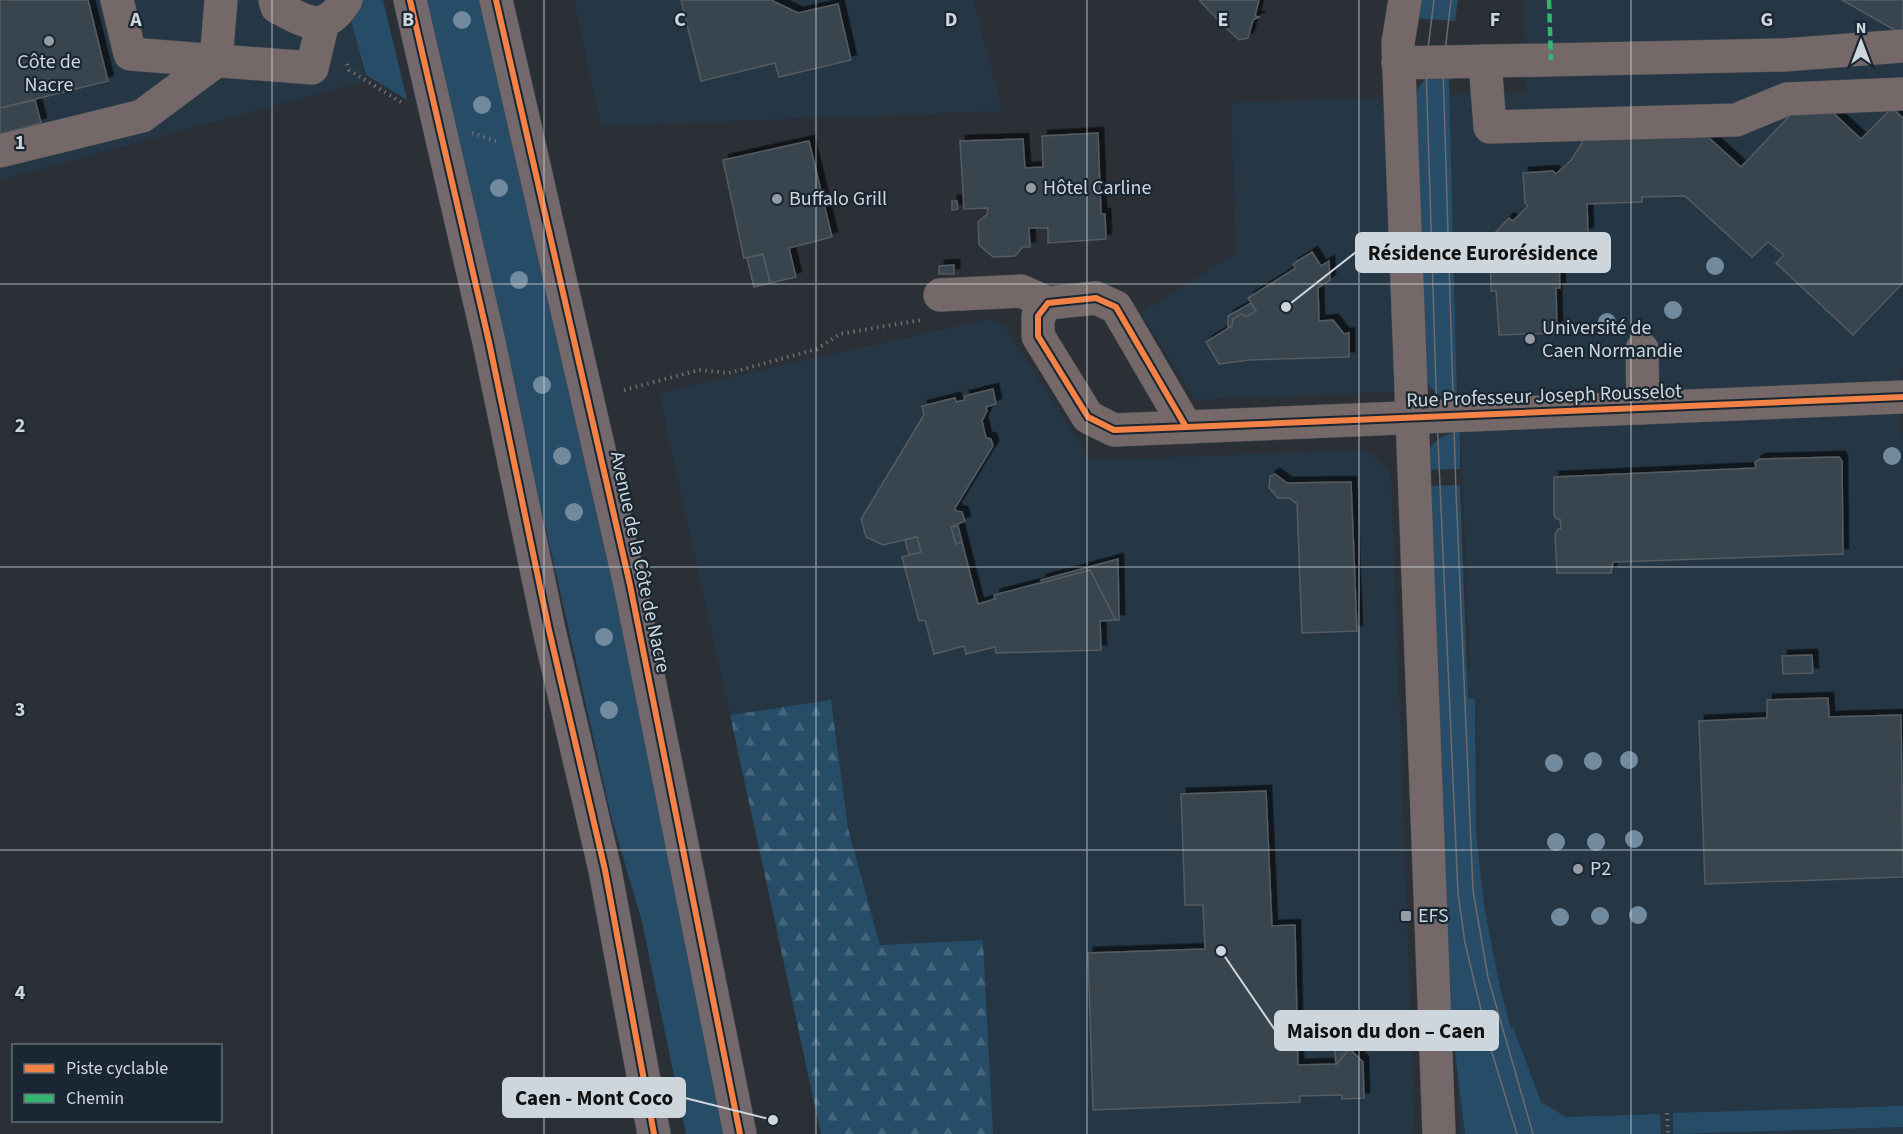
<svg xmlns="http://www.w3.org/2000/svg" width="1903" height="1134" viewBox="0 0 1903 1134" font-family="'Source Sans 3',sans-serif">
<defs>
<pattern id="forest-firs" width="22" height="20" patternUnits="userSpaceOnUse" patternTransform="scale(1.5)"><rect width="22" height="20" fill="#264c67"/><path d="M5 1l3.5 6h-7zM16 11l3.5 6h-7z" fill="#44657c"/></pattern>
<filter id="shadow"><feDropShadow dx="5.5" dy="-5.5" stdDeviation="0" flood-color="#0009"/></filter>
</defs>
<rect width="100%" height="100%" fill="#2a3036"/>
<g fill="#253645">
<polygon points="0,0 346,0 366,81 0,180"/>
<polygon points="574,0 974,0 1002,111 601,126"/>
<polygon points="1523,0 1903,0 1903,366 1900,373 1900,430 1903,437 1903,1134 1460,1134 1435,669 1470,668 1459,389 1195,400 1141,313 1236,253 1231,103 1526,92"/>
<polygon points="990,319 1005,326 1090,460 1367,450 1391,473 1415,1129 1413,1134 993,1134 983,940 880,945 848,828 831,700 730,715 659,393"/>
</g>
<g fill="#264c67">
<polygon points="362,0 383,0 407,100 366,75 351,21"/>
<polygon points="426,0 482,0 607,550 725,1134 686,1134 642,922 611,816"/>
<polygon points="1418,0 1458,0 1455,21 1415,18"/>
<path d="M1431 77H1449L1457 400C1440 398 1433 392 1424 377L1415 93 1424 80Z"/>
<path d="M1460 430V469L1425 470C1426 444 1436 438 1460 430Z"/>
<polygon points="1460,485 1468,699 1475,699 1476,832 1484,906 1500,988 1511,1029 1513,1027 1541,1102 1566,1117 1660,1114 1661,1134 1465,1134 1452,1026 1425,486"/>
<polygon points="1903,1106 1903,1127 1673,1134 1673,1113"/>
</g>
<polygon fill="url(#forest-firs)" points="831,700 848,828 880,945 983,940 993,1134 821,1134 730,715"/>
<g fill="#374550" stroke="#555b60" stroke-width="1.5" filter="url(#shadow)">
<polygon points="0,0 88,0 108,81 0,108"/>
<polygon points="681,0 771,0 798,13 838,4 851,60 779,77 775,63 701,81"/>
<polygon points="1199,0 1259,0 1255,16 1259,17 1253,20 1248,38 1239,40 1225,27 1219,27 1221,23"/>
<polygon points="1842,0 1903,0 1903,30 1898,32"/>
<polygon points="35,100 41,123 0,134 0,108"/>
<polygon points="1892,108 1903,118 1903,283 1853,335 1776,263 1784,255 1768,242 1752,257 1685,196 1642,197 1642,202 1587,204 1588,233 1558,234 1560,288 1556,288 1557,333 1499,335 1496,291 1491,291 1490,238 1509,218 1513,221 1528,206 1525,203 1523,173 1553,171 1556,174 1571,160 1587,135 1707,136 1741,167 1795,110 1829,109 1861,139"/>
<polygon points="1098,133 1101,214 1105,214 1106,239 1048,243 1048,228 1029,228 1030,247 1023,247 1015,256 993,257 979,245 978,222 987,214 988,208 964,209 960,141 1023,139 1025,168 1043,167 1042,136"/>
<polygon points="809,141 832,237 789,248 796,277 770,283 763,254 744,258 723,160"/>
<polygon points="952,201 957,201 958,209 952,210"/>
<polygon points="1312,252 1321,266 1329,261 1330,280 1318,288 1319,321 1333,320 1344,334 1349,333 1349,357 1249,360 1219,364 1206,342 1232,326 1233,319 1241,314 1246,317 1256,311 1248,298 1296,268 1293,264"/>
<polygon points="763,254 770,283 754,287 747,258"/>
<polygon points="954,265 954,274 939,274 939,266"/>
<polygon points="1251,303 1256,311 1246,317 1241,314 1233,319 1232,326 1228,328 1228,316"/>
<polygon points="993,389 996,404 986,407 987,411 982,421 986,438 991,439 993,446 955,508 956,511 962,512 965,521 951,527 956,544 962,542 978,604 995,599 994,595 1090,570 1116,620 1100,621 1101,650 996,653 995,647 966,654 964,646 934,654 925,620 919,621 902,557 921,552 917,537 883,545 866,537 861,519 924,415 922,406 955,398 956,402 965,400 964,396"/>
<polygon points="1839,457 1842,461 1843,554 1613,562 1611,573 1557,573 1555,534 1558,529 1561,529 1560,519 1556,519 1554,515 1554,477 1756,468 1755,462 1760,459"/>
<polygon points="1275,474 1287,483 1351,482 1357,631 1302,633 1297,504 1289,498 1278,498 1269,488 1270,476"/>
<polygon points="958,526 962,542 956,544 951,527"/>
<polygon points="917,537 921,552 909,555 905,540"/>
<polygon points="1118,559 1119,620 1116,620 1090,570 1042,583 1041,580"/>
<polygon points="1812,655 1813,673 1783,674 1782,656"/>
<polygon points="1828,698 1829,717 1901,715 1903,877 1705,884 1699,721 1767,718 1767,700"/>
<polygon points="1266,791 1272,926 1295,925 1298,1065 1336,1064 1349,1048 1363,1062 1364,1098 1342,1099 1342,1095 1300,1096 1300,1102 1093,1110 1088,953 1205,949 1203,905 1185,905 1181,794"/>
<polygon points="1334,1036 1349,1049 1336,1065"/>
</g>
<g fill="none" stroke-linecap="round" stroke-linejoin="round">
<defs>
<g id="minor">
<polyline points="117,0 130,54 312,68 323,22"/>
<path d="M275 0 277 7C308 23 324 35 346 0"/>
<polyline points="1405,0 1398,43 1439,1134"/>
<polyline points="1485,61 1490,127 1736,120 1787,99 1903,94"/>
<polyline points="1398,63 1784,55 1903,46"/>
<polyline points="0,151 142,116 216,61 221,0"/>
<polyline points="940,295 1021,291 1048,303"/>
<polyline points="1642,349 1643,408"/>
<polyline points="1186,427 1116,307 1096,298 1048,303 1038,316 1038,336 1088,417 1114,430 1903,397"/>
</g>
<g id="major">
<polyline points="410,0 489,342 549,630 605,870 654,1134"/>
<polyline points="496,0 630,585 740,1134"/>
</g>
</defs>
<use href="#minor" stroke="#454b50" stroke-width="34"/>
<use href="#major" stroke="#454b50" stroke-width="34"/>
<g stroke="#716c6e" stroke-width="4" stroke-dasharray="1.5 4.5" stroke-linecap="butt">
<polyline points="347,64 349,70 401,102"/>
<polyline points="472,133 496,141"/>
<polyline points="624,390 699,370 729,373 817,349 840,334 921,320"/>
<polyline points="1667,1113 1668,1134"/>
</g>
<use href="#minor" stroke="#746869" stroke-width="33"/>
<use href="#major" stroke="#73686c" stroke-width="33"/>
<g stroke="#6e6b6d" stroke-width="1.5">
<polyline points="1434,0 1426,65 1437,417 1458,893 1465,943 1489,1043 1517,1134"/>
<polyline points="1451,0 1443,69 1456,492 1473,891 1488,977 1533,1134"/>
</g>
<polyline stroke="#33b770" stroke-width="4.5" stroke-dasharray="9 4.5" stroke-linecap="butt" points="1549,0 1551,60"/>
<defs>
<g id="cycleway">
<polyline points="410,0 489,342 549,630 605,870 654,1134"/>
<polyline points="496,0 630,585 740,1134"/>
<polyline points="1186,427 1116,307 1096,298 1048,303 1038,316 1038,336 1088,417 1114,430 1903,397"/>
</g>
</defs>
<use href="#cycleway" stroke="#1a2732" stroke-width="10"/>
<use href="#cycleway" stroke="#f48246" stroke-width="6"/>
</g>
<g fill="#728a9e">
<circle cx="462" cy="20" r="9"/>
<circle cx="482" cy="105" r="9"/>
<circle cx="499" cy="188" r="9"/>
<circle cx="1715" cy="266" r="9"/>
<circle cx="519" cy="280" r="9"/>
<circle cx="1673" cy="310" r="9"/>
<circle cx="1607" cy="322" r="9"/>
<circle cx="542" cy="385" r="9"/>
<circle cx="562" cy="456" r="9"/>
<circle cx="1892" cy="456" r="9"/>
<circle cx="574" cy="512" r="9"/>
<circle cx="604" cy="637" r="9"/>
<circle cx="609" cy="710" r="9"/>
<circle cx="1629" cy="760" r="9"/>
<circle cx="1593" cy="761" r="9"/>
<circle cx="1554" cy="763" r="9"/>
<circle cx="1634" cy="839" r="9"/>
<circle cx="1556" cy="842" r="9"/>
<circle cx="1596" cy="842" r="9"/>
<circle cx="1638" cy="915" r="9"/>
<circle cx="1600" cy="916" r="9"/>
<circle cx="1560" cy="917" r="9"/>
</g>
<path fill="none" stroke="#ced6dd" stroke-width="1.5" stroke-opacity="0.55" d="M272 0V1134M544 0V1134M816 0V1134M1087 0V1134M1359 0V1134M1631 0V1134M0 284H1903M0 567H1903M0 850H1903"/>
<g fill="#959ca3" stroke="#1a2732" stroke-width="2">
<circle cx="49" cy="41" r="6"/>
<circle cx="1031" cy="188" r="6"/>
<circle cx="777" cy="199" r="6"/>
<circle cx="1530" cy="339" r="6"/>
<circle cx="1578" cy="869" r="6"/>
<rect x="1400" y="910" width="12" height="12" rx="3"/>
</g>
<g text-anchor="middle" dominant-baseline="central" stroke-width="4.5" stroke-linejoin="round" paint-order="stroke">
<g font-size="20" fill="#ced6dd" stroke="#1a2732" text-anchor="start">
<text x="49" y="62" text-anchor="middle">Côte de<tspan x="49" dy="23">Nacre</tspan></text>
<text x="1043" y="188">Hôtel Carline</text>
<text x="789" y="199">Buffalo Grill</text>
<text x="1542" y="328">Université de<tspan x="1542" dy="23">Caen Normandie</tspan></text>
<text x="1590" y="869">P2</text>
<text x="1418" y="916">EFS</text>
</g>
<g font-size="20" fill="#ced6dd" stroke="#1a2732">
<text transform="translate(1544 396) rotate(-2)">Rue Professeur Joseph Rousselot</text>
<text transform="translate(640 562) rotate(78)">Avenue de la Côte de Nacre</text>
</g>
</g>
<g font-size="20" text-anchor="middle" font-weight="bold" fill="#ced6dd" stroke="#1a2732" stroke-width="4.5" stroke-linejoin="round" paint-order="stroke">
<text x="136" y="26">A</text>
<text x="408" y="26">B</text>
<text x="680" y="26">C</text>
<text x="951" y="26">D</text>
<text x="1223" y="26">E</text>
<text x="1495" y="26">F</text>
<text x="1767" y="26">G</text>
<text x="20" y="149">1</text>
<text x="20" y="432">2</text>
<text x="20" y="716">3</text>
<text x="20" y="999">4</text>
</g>
<path fill="none" stroke="#ced6dd" stroke-width="2" d="M1286 307L1356 252M1221 951L1275 1030M773 1120L685 1098"/>
<g fill="#ced6dd" stroke="#1a2732" stroke-width="2">
<circle cx="1286" cy="307" r="6"/>
<circle cx="1221" cy="951" r="6"/>
<circle cx="773" cy="1120" r="6"/>
</g>
<g fill="#ced6dd" stroke="#ced6dd" stroke-width="2">
<rect x="1356" y="233" width="254" height="39" rx="6"/>
<rect x="1275" y="1011" width="223" height="39" rx="6"/>
<rect x="503" y="1078" width="182" height="39" rx="6"/>
</g>
<g font-size="21" text-anchor="middle" font-weight="bold" fill="#111">
<text x="1483" y="260">Résidence Eurorésidence</text>
<text x="1386" y="1038">Maison du don – Caen</text>
<text x="594" y="1105">Caen - Mont Coco</text>
</g>
<rect x="12" y="1044" width="210" height="78" fill="#1a2732" stroke="#626d76" stroke-width="1.5"/>
<rect x="24" y="1064" width="30" height="9" fill="#f48246" stroke="#626d76" stroke-width="1.5"/>
<text x="66" y="1074" font-size="18" fill="#ced6dd">Piste cyclable</text>
<rect x="24" y="1094" width="30" height="9" fill="#33b770" stroke="#626d76" stroke-width="1.5"/>
<text x="66" y="1104" font-size="18" fill="#ced6dd">Chemin</text>
<g transform="translate(1861 42)" stroke="#1a2732" stroke-width="4.5" paint-order="stroke">
<path d="M0-4.5L10 22L0 15L-10 22Z" fill="#ced6dd"/>
<text y="-9" font-size="16" font-weight="bold" text-anchor="middle" fill="#ced6dd">N</text>
</g>
</svg>
